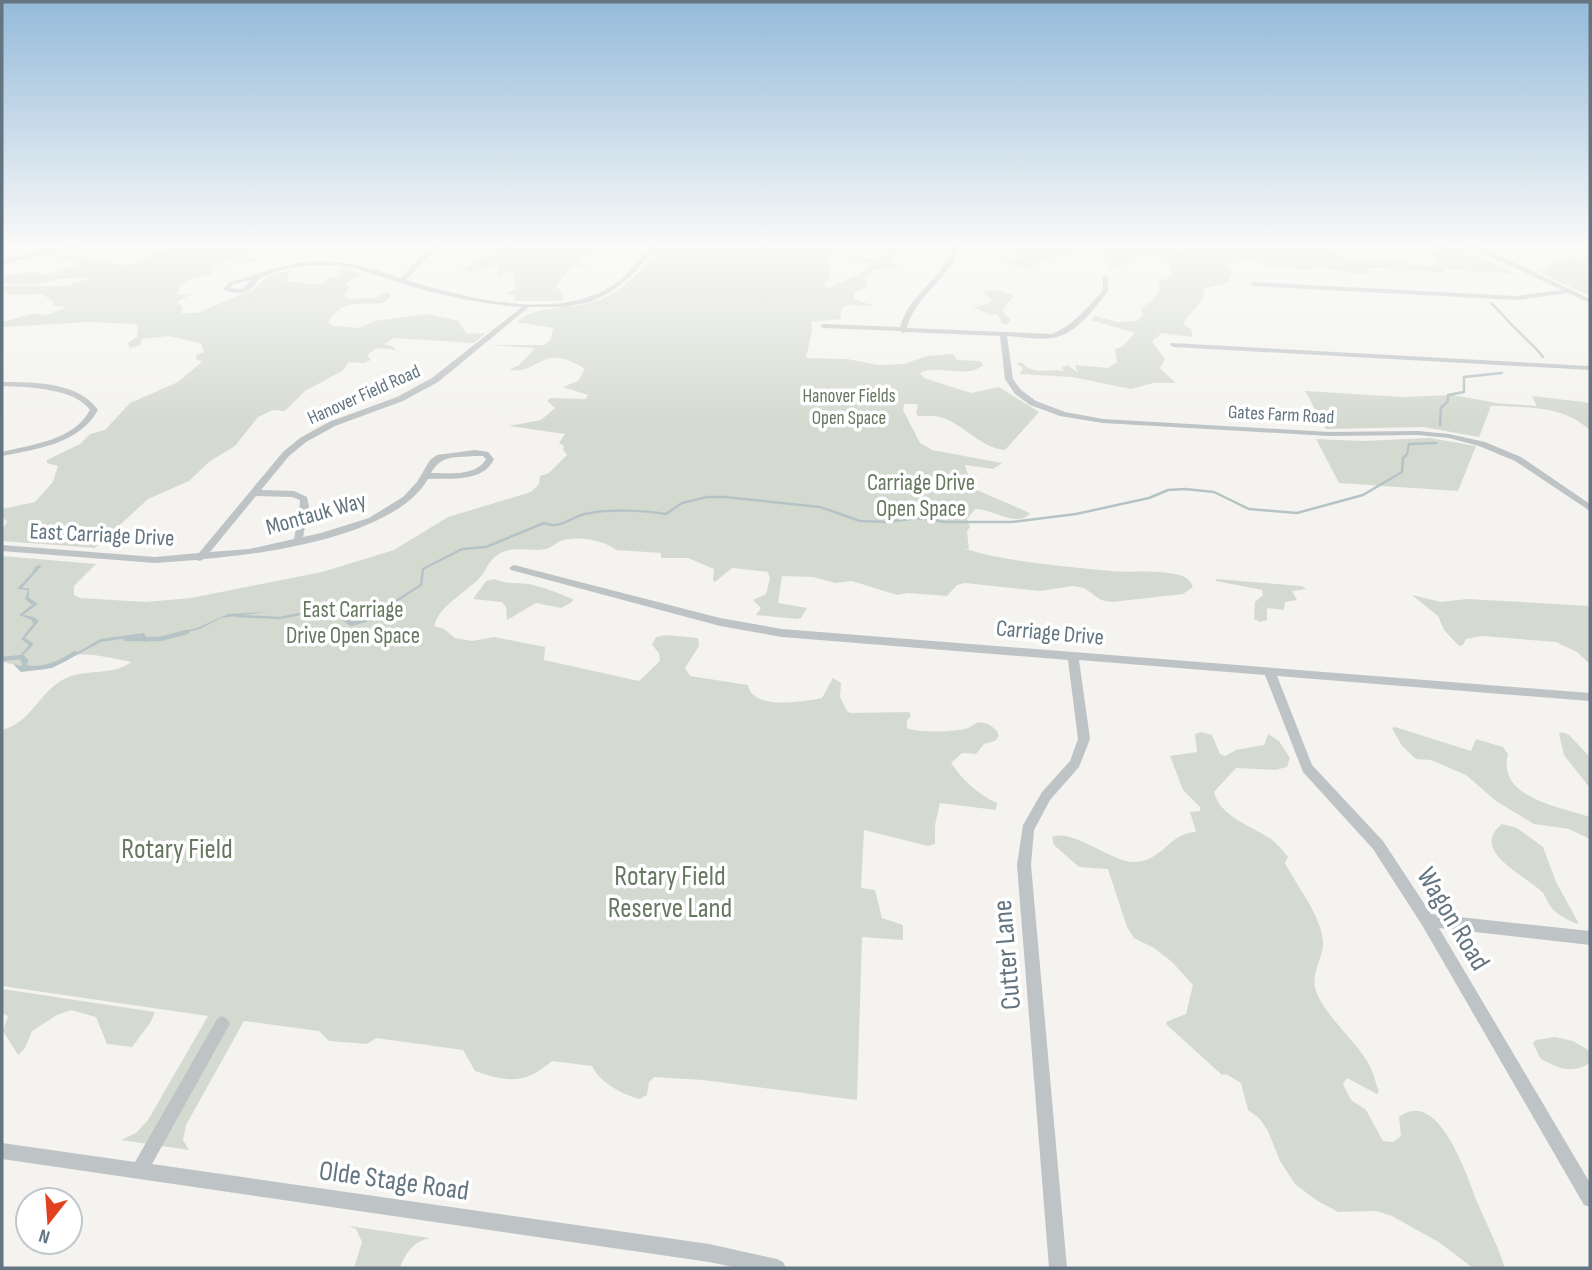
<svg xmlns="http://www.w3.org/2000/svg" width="1592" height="1270" viewBox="0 0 1592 1270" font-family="'Sofia Sans Condensed',sans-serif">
<rect width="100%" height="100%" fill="#f4f3ef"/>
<g fill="#d5dad0">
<path d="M184 246H247L245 253 259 262H240L224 266 240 260H230L212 267 213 274 189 279 177 290 179 291 177 295 192 294 176 302 183 307 181 313H197L254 289 269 275 291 270 286 281 321 285 330 278 343 274 335 272 343 268 364 274 344 284 350 287 344 296 348 299 377 298 380 294 389 292 391 295 384 303C359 305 343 298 328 322L333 326 359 328 375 321 428 314 458 321 467 334 486 333 474 343 394 338 384 344 392 346 396 350 377 348 367 355 371 360 364 363 349 362 342 371 305 391 285 411 273 410 258 417 235 446 210 461 189 481 148 499 95 548 2 541V530L7 522 2 516V509L35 502 53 482 58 466 47 463V460L80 444 90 434 105 430 130 403 178 382 203 361 197 360 196 355 204 352 201 343 168 336 142 339 140 345 130 348 128 343 137 337 138 325 134 324 89 322 2 327V322L32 314 48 315 66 307 53 305V301L41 294 10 295 2 291V286H65L94 277 58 279 36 285 2 283V276L34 272 45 275 83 264 56 259C82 244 123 284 153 251L162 252Z"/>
<polygon points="498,246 594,246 598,251 577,261 592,267 573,266 556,286 563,294 562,301 514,301 515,296 507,294 516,288 513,272 506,272 498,277 498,267 495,265 471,273 460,269 499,250 501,248"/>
<path d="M663 246H829L830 274 824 286 829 288 862 273 870 264 844 255C862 256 880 266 889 246H906L888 261 897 265 896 268 874 269 864 278 868 286 854 294V299L874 306 845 305 841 309V319L811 322 812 330 806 358 847 359 879 365 904 364 927 356 953 354 957 360 980 361 983 365C967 380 936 363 920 373L924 378 971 393 999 387 1039 412 1005 450C982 448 967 428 946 419 937 415 928 416 918 416L916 413 918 404H904L903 410 920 443 932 450 1002 463 993 469 965 465 972 488 1030 513C1018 529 992 508 975 509L967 519 970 527 967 531 969 549H965C1013 563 1062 566 1111 571 1134 573 1159 569 1182 576 1188 578 1191 582 1193 587L1183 594 1112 602 1101 600 1084 588 1073 586 1040 591 965 583 957 585 947 596 908 593 897 595 852 581 835 583 813 577 782 576 778 603 807 608 801 618 797 619 756 615 761 608 753 600 766 594 770 578 768 572 732 568 715 582 713 580 714 569 688 558H661V553L616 550C605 540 576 535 560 541 555 544 551 548 546 549 532 552 517 546 503 552 491 557 488 566 482 575 468 592 440 604 434 626L444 629 455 638 472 641 494 637 545 647 544 660 639 681 660 661 659 653 652 645 656 637 666 635 698 638 699 646 685 668 690 676 748 685C752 710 801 702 822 698L833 678 841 683 840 697 847 711 850 713 909 712 911 716 907 720V728C916 733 957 732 968 728 969 728 976 723 977 723 985 721 992 726 997 731L999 736 995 741 984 744 976 754 962 753 951 763C963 780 977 794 997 803L996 810 940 803 935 825V844L928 846 864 830 861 888 875 890 882 918 903 925V940L862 937 857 1100 703 1080 654 1077 649 1082 647 1095 640 1099C623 1095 599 1082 592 1066L552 1061C525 1084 509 1083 475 1071L463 1050 376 1038 367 1044 329 1041 319 1031 244 1021 186 1125 183 1140 189 1150 121 1140 136 1133 148 1120 208 1016 2 986V730C32 722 38 693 64 679 84 668 112 677 131 662 116 659 92 653 76 655 59 657 47 673 23 668L29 660 21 654 20 659 25 663 23 666 2 662V556L96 564 74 586V595L80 598 146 602 191 598 322 572 394 550 448 517 531 492 539 484 540 476 549 473 567 455 563 450 564 446 559 443 565 434 509 426 541 420 555 408 547 401 550 398 586 399 588 395 563 387 578 381 585 369C540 341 541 375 509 370L519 365 535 348 489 345H544L551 339 553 328 517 322C539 303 564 311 590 303 621 295 642 269 663 246Z"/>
<path d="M1018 246 1099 248 1155 246 1183 251H1186L1181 248 1186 246H1300L1331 250 1351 259 1379 263 1399 262 1430 266 1439 264 1427 253 1428 250 1479 256 1515 273C1490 273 1467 272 1444 268V273L1407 270 1401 273 1387 268H1367L1370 272 1360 274 1319 267 1305 270 1284 266 1272 268 1258 260 1248 258 1227 264 1232 273 1228 277 1231 282 1204 289 1203 299 1185 320 1184 324 1191 330 1193 337 1160 333 1158 334 1161 335 1153 340V343L1165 359 1160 368 1176 383H1153L1131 389 1072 377 1020 374 1023 368 1016 363H1022C1035 376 1049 368 1064 371L1062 367 1068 365 1078 373 1075 365 1108 368 1117 362 1115 349 1122 347 1135 333 1091 320 1095 316 1117 322 1137 321 1143 315 1141 309 1153 299 1160 290 1159 281 1172 277 1170 262 1159 256H1140C1133 262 1116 270 1107 267L1114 261 1100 253 1081 251 1041 261 1028 270 996 258 997 256 1023 259 1014 253V249L1020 248Z"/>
<polygon points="1568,257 1590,258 1590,296 1535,270 1547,272 1545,268 1553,263 1569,261"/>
<polygon points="997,290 1014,296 1002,310 1011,320 1007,325 1002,324 998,314 991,315 973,307 988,304 992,300 982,291"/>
<path d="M1305 391 1402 397 1453 395 1497 403 1537 406 1532 396 1584 402 1590 404V430C1563 406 1533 408 1499 406H1491L1479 437 1423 427 1326 429Z"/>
<polygon points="1430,438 1476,446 1458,491 1339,483 1316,439 1362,441"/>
<path d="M495 579C507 585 517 582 529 584 544 587 559 594 573 599L572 602 561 608 536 603 507 620 506 607 502 602 473 599 486 581Z"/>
<polygon points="1216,579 1301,586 1307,589 1292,591 1297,600 1285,602 1284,610 1267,608 1267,620 1260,622 1254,619 1255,602 1263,595 1262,590 1216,581"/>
<polygon points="1412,595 1441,602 1467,599 1590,606 1590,664 1577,652 1556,642 1482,636 1466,639 1463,645 1459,646 1444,630 1438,616"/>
<path d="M1395 727 1471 751 1476 739 1503 747 1508 754C1496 798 1561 807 1590 817V839L1569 829 1534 824 1496 801 1466 775 1431 760 1416 759 1402 746 1392 728Z"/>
<path d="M1201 732 1212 735 1220 754 1225 756 1236 750 1264 745 1268 734 1279 741 1290 758 1287 767 1275 770 1236 768 1214 792C1219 815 1250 826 1268 837 1276 842 1282 850 1288 857L1285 863C1296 885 1324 919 1323 945 1322 959 1312 973 1315 987 1320 1011 1355 1040 1367 1061 1373 1070 1375 1082 1379 1091L1377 1094 1347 1078 1343 1084 1351 1100 1366 1110 1383 1141 1393 1142 1401 1136 1399 1117C1439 1086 1468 1179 1478 1204 1487 1225 1498 1246 1505 1268H1473L1440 1243 1392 1216 1376 1211 1338 1212 1316 1200 1295 1184 1280 1161 1268 1131 1259 1118 1248 1110 1241 1083 1226 1074 1222 1075 1167 1025 1166 1022 1186 1014 1193 985 1172 962 1154 948 1134 938 1127 927 1108 869 1079 867 1054 845 1052 837C1074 828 1112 863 1134 862 1164 861 1168 833 1196 832L1190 812 1200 811V807L1183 790 1170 756 1197 752 1195 734Z"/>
<polygon points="1562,732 1569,735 1590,757 1590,788 1564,755 1559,734"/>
<path d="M1502 824 1517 828 1543 847 1556 882 1579 924C1570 922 1556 914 1551 907 1547 902 1546 896 1542 892 1527 876 1468 851 1502 824Z"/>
<polygon points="2,989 155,1012 150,1023 132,1047 107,1044 96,1017 71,1010 57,1015 32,1031 25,1048 18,1055 3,1031 8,1016 2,1013"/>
<path d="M1555 1037 1573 1041 1590 1051V1063C1572 1074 1558 1069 1540 1058L1533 1043 1536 1040Z"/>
<path d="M349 1226 430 1238C414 1241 405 1253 400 1268H354L362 1242 356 1229Z"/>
</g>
<polygon fill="#b6c3c6" points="42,565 22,588 29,588 29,598 38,604 23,615 34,617 39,621 25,638 34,644 23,655 29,660 24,669 56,665 100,639 144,633 148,640 197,628 228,614 267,612 221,618 200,629 145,642 142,636 101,642 52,668 21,672 13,664 2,662 23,666 24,663 19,657 29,645 21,639 33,624 32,620 19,615 32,605 25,599 28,590 17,589 32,573 36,566"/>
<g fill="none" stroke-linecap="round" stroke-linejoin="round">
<g stroke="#b6c3c6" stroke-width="2.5">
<path d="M1491 303C1501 312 1509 323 1519 332 1527 341 1536 347 1543 357"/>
<polyline points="1440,425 1441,408 1448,401 1448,395 1464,392 1464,377 1502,373"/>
<polyline points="237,616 280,618 339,606 346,621"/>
<path d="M365 621 421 585 423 569 462 549 486 547 544 523C559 530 571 517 585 514 608 509 643 510 666 514L682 503 707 497H725L820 507 860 521 887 522 918 518 946 522H1011L1076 514 1149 498 1168 490 1185 489 1214 492 1249 509 1297 513 1363 495 1402 472 1403 458 1407 454 1409 444 1436 443"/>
</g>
<g stroke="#b6c3c6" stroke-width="4.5">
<polyline points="344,619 351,624 368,619"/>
<polyline points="126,639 160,639 187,632"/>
<path d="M2 659 22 657 25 667C43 671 60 663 75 653"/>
</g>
<g fill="#bec3c5" fill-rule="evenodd">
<polygon points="70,246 84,246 2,264 2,260"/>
<path d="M431 246H438L406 280C463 297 548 320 605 290 623 281 637 262 651 246H658L630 277 611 292 590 302 564 307H529L438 382 403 401 335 426 306 442 289 456 261 490 294 491 307 497 309 507 303 537 321 533 369 518 403 497 417 482 430 460 437 455 475 450 488 452 494 459C483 483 450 478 428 479 395 536 266 554 204 559L200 561 196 560 155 563 2 551V545L155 557 199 553 283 452 300 438 329 422 397 397 432 378 522 307C481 304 439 295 400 283 374 275 351 264 323 265 303 265 283 268 265 276 258 278 258 281 254 286 246 295 234 294 224 290V288L230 282C249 277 268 269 288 265 328 256 363 265 400 278ZM252 280 242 289 230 288 234 284ZM475 456H483L486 459C476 477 448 473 431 473 442 454 455 458 475 456ZM256 496 292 497 300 500 299 513 294 539 249 549 210 552Z"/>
<path d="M954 246H960C949 281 915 295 907 328L1052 334C1074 325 1088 307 1103 290V276L1108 277V291C1095 308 1076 335 1052 338 1038 340 1021 337 1007 336L1013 379 1021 390 1036 401 1065 412 1103 419 1329 432 1418 431 1449 434 1485 442 1521 457 1590 504V511L1515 461 1479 446 1449 438 1418 435 1329 436 1103 423 1060 416 1030 405 1015 394 1005 379 1000 336 906 332 903 333 900 331 823 328 820 326 823 324 900 327C909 294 942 280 954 246Z"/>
<polygon points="1423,246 1460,248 1480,246 1590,299 1590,303 1568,293 1516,300 1253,286 1250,284 1253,282 1516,296 1562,290 1474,249 1460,252"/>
<polygon points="1171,343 1590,366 1590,370 1174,347 1170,345"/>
<path d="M2 382C33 382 79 382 98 410 79 444 37 449 2 456V452C33 444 73 441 90 410 75 388 27 387 2 386Z"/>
<polygon points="514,565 720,618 782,629 1590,693 1590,701 1277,676 1312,765 1383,841 1431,914 1590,931 1590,945 1439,928 1590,1183 1590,1207 1584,1205 1422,925 1373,849 1303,772 1265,675 1079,660 1090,739 1079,767 1050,800 1034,830 1031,865 1067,1268 1049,1268 1017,865 1023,825 1042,792 1070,761 1078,739 1068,660 782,637 720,626 511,570 509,568"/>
<polygon points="222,1016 227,1019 230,1024 227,1029 152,1164 709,1244 777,1259 783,1262 786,1268 738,1268 709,1262 2,1159 2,1143 135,1162 217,1019"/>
</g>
</g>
<linearGradient id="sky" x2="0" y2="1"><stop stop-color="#94bada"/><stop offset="0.58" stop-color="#fafaf8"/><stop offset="1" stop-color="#fafaf8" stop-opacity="0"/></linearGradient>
<rect width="1592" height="424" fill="url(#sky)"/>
<g text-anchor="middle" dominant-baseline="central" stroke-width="7" stroke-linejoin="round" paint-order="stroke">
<g font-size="19" fill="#627580" stroke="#fff">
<text transform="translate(364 395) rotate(-24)">Hanover Field Road</text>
<text transform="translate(1281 415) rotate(3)">Gates Farm Road</text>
</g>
<g font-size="19" fill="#677861" stroke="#fff">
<text x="849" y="396">Hanover Fields<tspan x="849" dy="22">Open Space</tspan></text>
</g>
<g font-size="23" fill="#677861" stroke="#fff">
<text x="921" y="483">Carriage Drive<tspan x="921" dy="26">Open Space</tspan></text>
<text x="353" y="610">East Carriage<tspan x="353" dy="26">Drive Open Space</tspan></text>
</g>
<g font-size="23" fill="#627580" stroke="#fff">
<text transform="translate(316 514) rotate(-16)">Montauk Way</text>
<text transform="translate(102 535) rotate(3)">East Carriage Drive</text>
<text transform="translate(1050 633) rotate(5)">Carriage Drive</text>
</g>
<g font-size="28" fill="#677861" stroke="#fff">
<text x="177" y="849">Rotary Field</text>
<text x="670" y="876">Rotary Field<tspan x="670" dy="32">Reserve Land</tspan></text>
</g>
<g font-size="28" fill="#627580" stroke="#fff">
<text transform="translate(1453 919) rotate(59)">Wagon Road</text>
<text transform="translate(1007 955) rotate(-95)">Cutter Lane</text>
<text transform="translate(394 1181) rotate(8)">Olde Stage Road</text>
</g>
</g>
<rect width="1592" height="1270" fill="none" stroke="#627580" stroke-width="7"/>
<g transform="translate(49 1221) rotate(197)"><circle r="33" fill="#ffffff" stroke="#c0c8cc" stroke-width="2"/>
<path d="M0-5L12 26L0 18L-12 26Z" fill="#e24121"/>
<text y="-10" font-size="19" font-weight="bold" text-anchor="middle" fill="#627580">N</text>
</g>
</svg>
